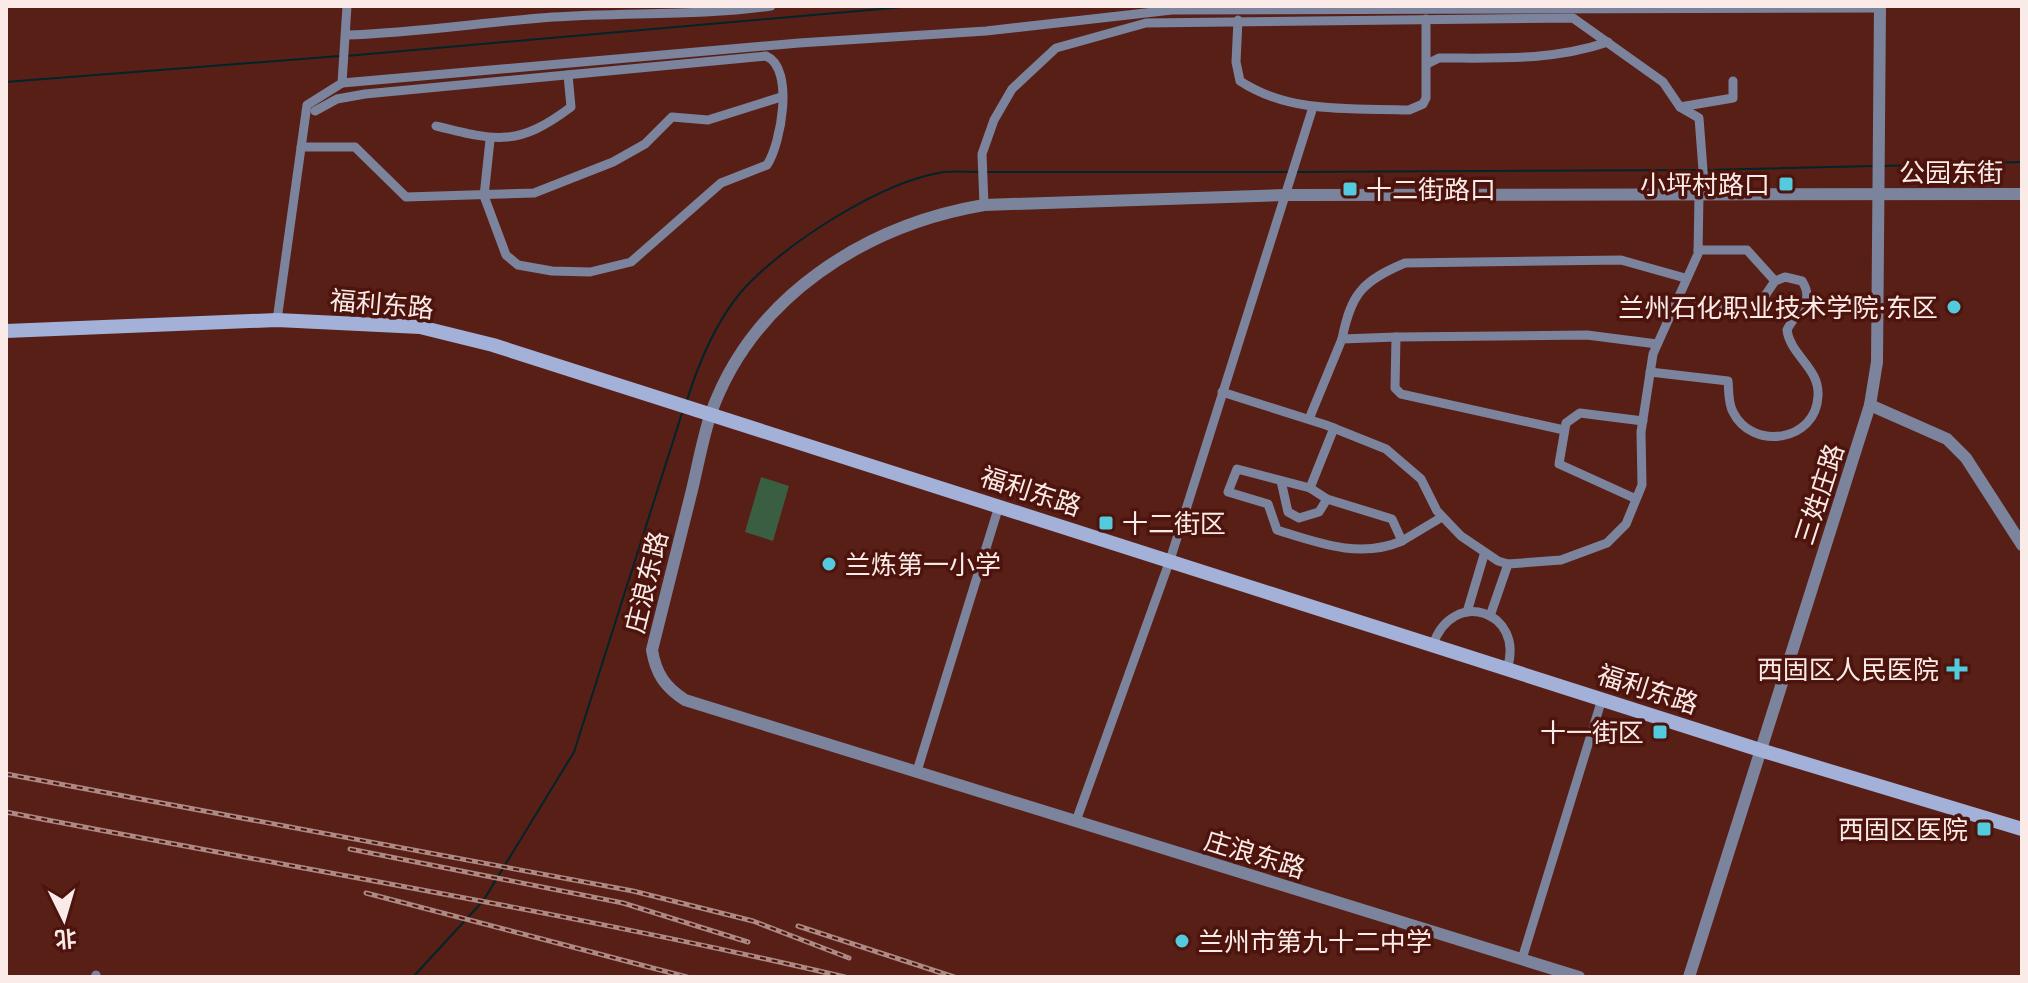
<svg xmlns="http://www.w3.org/2000/svg" width="2028" height="983" viewBox="0 0 2028 983" font-family="Inter,'Noto Sans SC',sans-serif">
<rect width="100%" height="100%" fill="#581f17"/>
<polygon fill="#3a5e42" points="761,477 789,486 773,541 745,532"/>
<g fill="none" stroke-linecap="round" stroke-linejoin="round">
<g stroke="#01242a" stroke-width="2">
<polyline points="346,56 915,6"/>
<polyline points="6,82 340,56"/>
<polyline points="1883,166 2022,162"/>
<polyline points="1707,170 1873,166"/>
<polyline points="987,172 1289,172"/>
<polyline points="1295,172 1701,170"/>
<path d="M687 400C699 362 715 323 741 292 782 245 882 181 944 172 956 171 969 172 981 172"/>
<polyline points="413,977 483,901 574,752 683,410"/>
</g>
<g stroke="#7b849c" stroke-width="9">
<path d="M1238 20 1236 62 1240 81C1290 114 1351 108 1409 110L1423 104 1426 98V19"/>
<path d="M346 35C415 33 484 22 553 17 625 12 700 16 771 6"/>
<path d="M1427 64 1439 58C1497 58 1552 61 1608 42"/>
<polyline points="342,83 799,43 986,31 1172,10 1880,8"/>
<polyline points="1680,107 1733,98 1733,81"/>
<path d="M315 111 337 99 365 94 766 56C795 68 781 144 767 165L721 183 631 262 590 272 552 271 518 265 506 255 484 196 490 140"/>
<path d="M436 126C496 141 518 147 571 107L568 75"/>
<polyline points="301,147 355,147 406,197 534,193 613,162 645,144 672,117 708,120 781,97"/>
<polyline points="984,205 982,154 994,120 1012,89 1056,48 1146,23 1573,18 1663,82 1680,107 1699,118 1704,183 1699,195 1698,254 1653,354 1641,432 1642,485 1626,524 1607,543 1561,560 1508,564 1498,561 1461,536 1437,511 1421,479 1386,449 1326,425 1222,392"/>
<polyline points="1672,306 1760,303 1775,281 1747,250 1698,250"/>
<polyline points="277,320 307,105 342,83 347,6"/>
<path d="M1342 339C1351 294 1362 281 1405 263L1621 260 1685 278"/>
<path d="M1650 372 1728 381C1729 391 1728 403 1733 412 1752 451 1816 442 1818 396 1820 368 1790 355 1787 330 1796 311 1816 303 1802 281L1785 277 1775 281"/>
<polyline points="1309,419 1342,339 1396,337"/>
<polyline points="1334,428 1310,488 1327,499 1392,519 1402,541 1442,517"/>
<polyline points="1564,430 1401,394 1395,388 1396,337 1587,335 1657,344"/>
<polyline points="1281,481 1288,512 1299,518 1319,512 1327,499"/>
<path d="M1310 488 1237 469 1228 492 1268 504 1277 530C1319 543 1360 559 1402 541"/>
<polyline points="1634,498 1559,464 1566,423 1580,413 1643,421"/>
<polyline points="1467,612 1484,555"/>
<polyline points="1490,616 1508,564"/>
<path d="M1433 645C1452 587 1526 611 1507 669"/>
<polyline points="917,771 999,506"/>
<polyline points="1076,821 1170,560 1313,107"/>
<polyline points="1522,959 1602,699"/>
<polyline points="95,977 96,975"/>
</g>
<g stroke="#7b849c" stroke-width="12">
<polyline points="1870,405 1947,439 1966,458 2022,545"/>
<path d="M1579 977 685 700C665 687 656 674 652 650 665 597 679 543 692 490 698 465 703 437 711 413 753 296 866 225 984 205L1285 195 2022 194"/>
<polyline points="1689,977 1870,405 1877,362 1880,6"/>
</g>
<polyline stroke="#a3b0d8" stroke-width="14" points="6,331 277,320 420,327 493,345 1760,750 2022,829"/>
<defs>
<g id="rail">
<polyline points="6,774 633,891 753,921 849,958"/>
<path d="M6 812C286 867 568 912 845 977"/>
<polyline points="350,849 623,903 748,942"/>
<polyline points="366,893 687,977"/>
<polyline points="798,926 954,977"/>
</g>
</defs>
<use href="#rail" stroke="#ac8983" stroke-width="5"/>
<use href="#rail" stroke="#4c140d" stroke-width="2" stroke-dasharray="6" stroke-linecap="butt"/>
</g>
<g fill="#54cade" stroke="#4c140d" stroke-width="3">
<rect x="1778" y="176" width="16" height="16" rx="4"/>
<rect x="1342" y="181" width="16" height="16" rx="4"/>
<circle cx="1954" cy="307" r="8"/>
<rect x="1098" y="515" width="16" height="16" rx="4"/>
<circle cx="829" cy="564" r="8"/>
<path d="M1953 657h8v8h8v8h-8v8h-8v-8h-8v-8h8z"/>
<rect x="1652" y="724" width="16" height="16" rx="4"/>
<rect x="1976" y="821" width="16" height="16" rx="4"/>
<circle cx="1182" cy="941" r="8"/>
</g>
<g text-anchor="middle" dominant-baseline="central" stroke-width="7" stroke-linejoin="round" paint-order="stroke">
<g font-size="26" fill="#fbebe8" stroke="#4c140d">
<text x="1951" y="172">公园东街</text>
<text transform="translate(382 304) rotate(5)">福利东路</text>
<text transform="translate(1031 491) rotate(18)">福利东路</text>
<text transform="translate(1819 494) rotate(-72)">三姓庄路</text>
<text transform="translate(646 582) rotate(-76)">庄浪东路</text>
<text transform="translate(1648 689) rotate(18)">福利东路</text>
<text transform="translate(1255 854) rotate(17)">庄浪东路</text>
</g>
<g font-size="26" fill="#fbebe8" stroke="#4c140d" text-anchor="end">
<text x="1770" y="184">小坪村路口</text>
<text x="1366" y="189" text-anchor="start">十二街路口</text>
<text x="1938" y="307">兰州石化职业技术学院·东区</text>
<text x="1122" y="523" text-anchor="start">十二街区</text>
<text x="845" y="564" text-anchor="start">兰炼第一小学</text>
<text x="1939" y="669">西固区人民医院</text>
<text x="1644" y="732">十一街区</text>
<text x="1968" y="829">西固区医院</text>
<text x="1198" y="941" text-anchor="start">兰州市第九十二中学</text>
</g>
</g>
<rect width="2028" height="983" fill="none" stroke="#fbebe8" stroke-width="16"/>
<g transform="translate(64 919) rotate(175)" stroke="#4c140d" stroke-width="6" paint-order="stroke">
<path d="M0-6L14 30L0 20L-14 30Z" fill="#fbebe8"/>
<text y="-12" font-size="22" font-weight="bold" text-anchor="middle" fill="#fbebe8">北</text>
</g>
</svg>
